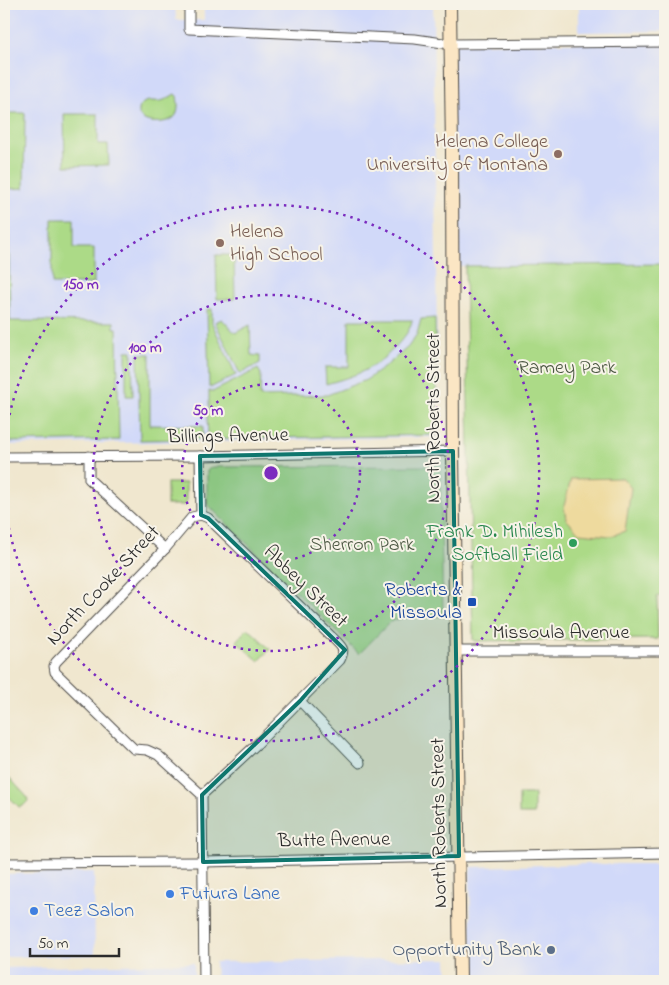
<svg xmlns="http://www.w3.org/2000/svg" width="669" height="985" viewBox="0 0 669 985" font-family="'Indie Flower',sans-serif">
<rect width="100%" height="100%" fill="#f7f3e8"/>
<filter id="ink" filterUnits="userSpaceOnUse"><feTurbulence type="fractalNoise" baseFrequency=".02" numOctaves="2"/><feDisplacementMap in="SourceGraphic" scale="10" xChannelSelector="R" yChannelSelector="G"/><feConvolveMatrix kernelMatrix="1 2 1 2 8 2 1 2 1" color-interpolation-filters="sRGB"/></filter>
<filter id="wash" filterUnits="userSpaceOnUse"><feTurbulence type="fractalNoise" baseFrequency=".0096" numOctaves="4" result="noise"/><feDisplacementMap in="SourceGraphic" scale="20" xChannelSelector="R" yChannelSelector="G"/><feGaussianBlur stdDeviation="1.12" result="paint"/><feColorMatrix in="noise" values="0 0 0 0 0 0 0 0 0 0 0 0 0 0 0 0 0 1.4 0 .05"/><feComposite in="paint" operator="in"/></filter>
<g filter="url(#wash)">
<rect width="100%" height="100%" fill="#f0e7cf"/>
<g fill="#d1d9f9">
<polygon points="4,4 175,4 176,20 204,20 204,4 433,4 438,437 4,445"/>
<polygon points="579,4 665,4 665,31 579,32"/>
<polygon points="665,42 665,264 452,266 450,44"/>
<polygon points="586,864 665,864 665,981 472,981 470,872 472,867"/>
<polygon points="94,872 95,955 4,957 4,874"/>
<polygon points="447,959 448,981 216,981 215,962"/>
<polygon points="194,963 194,981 4,981 4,968"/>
</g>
<g fill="#acda87" stroke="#6c8259">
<path d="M175 94 177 96C178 102 179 110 176 115 171 125 137 126 139 111 139 108 140 106 142 104 147 99 155 102 161 101 166 100 171 96 175 94Z"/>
<polygon points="4,113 25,113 24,188 8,189 10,321 114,322 114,328 117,328 119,440 4,442"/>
<polygon points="64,114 98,114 98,144 108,144 109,165 65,166"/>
<polygon points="52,219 74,219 74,248 94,248 94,284 52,284"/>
<polygon points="216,255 234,255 235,299 217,299"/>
<polygon points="665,264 665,595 657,596 658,639 476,641 473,640 465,266"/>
<polygon points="207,309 212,309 212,323 236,375 212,387 209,387"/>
<polygon points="435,318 437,435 208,439 207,413 209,411 209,391 214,391 258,369 261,374 260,397 327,395 366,380 386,366 408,347 417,334 421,319"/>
<polygon points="222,319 235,333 250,325 251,355 260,356 260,363 240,374 215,322"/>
<path d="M349 320H412C411 329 405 336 399 343 376 369 358 375 326 384L325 367H349Z"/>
<polygon points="126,351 132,351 133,396 126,396"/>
<polygon points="138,354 150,354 150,425 203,426 203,439 140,440"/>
<polygon points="440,466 443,616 407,616 390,622 359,654 207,504 207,471 209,469 212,467"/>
<rect x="167" y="483" width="19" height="22"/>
<polygon points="248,628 270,649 259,661 236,641"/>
<polygon points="6,774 27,797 28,801 23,806 19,807 9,797 4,790 4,776"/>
<rect x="519" y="794" width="15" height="20"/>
</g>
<polygon fill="#eeda9e" stroke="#8c8264" points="623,478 631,488 625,531 611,536 579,533 566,519 564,506 571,479"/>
</g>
<g filter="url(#ink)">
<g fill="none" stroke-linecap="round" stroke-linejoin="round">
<defs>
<g id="street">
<polyline points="189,4 189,29 415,39 450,44 665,42"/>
<polyline points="89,456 89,479 165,549"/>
<polyline points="200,456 201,515"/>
<polyline points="4,457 200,456 453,451"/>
<polyline points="456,651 665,651"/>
<polyline points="300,701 360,763"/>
<path d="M202 795 257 744 340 660C345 650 343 648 336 641L208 518 201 515 192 517 165 549 56 662 54 666 55 672 134 749 147 750 158 755 202 795 204 981"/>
<polyline points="4,863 203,862 665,853"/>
</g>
<polyline id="secondary" points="450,4 452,152 453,451 460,981"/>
</defs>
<use href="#street" stroke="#494744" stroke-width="11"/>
<use href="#secondary" stroke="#494744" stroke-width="14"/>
<use href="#street" stroke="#fff" stroke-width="9"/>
<use href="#secondary" stroke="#fbe6c4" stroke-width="12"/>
</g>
</g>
<path fill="#0f766e" fill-opacity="0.2" stroke="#0f766e" stroke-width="4" stroke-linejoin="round" d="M453 451 459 856 203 862 202 795 300 701 345 650 208 518 201 515 200 456Z"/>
<g fill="none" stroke="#7b2cbf" stroke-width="2.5" stroke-dasharray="2.5 5">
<circle cx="271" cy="473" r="89"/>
<circle cx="271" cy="473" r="178"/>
<path d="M4 452A268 268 0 1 1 4 494"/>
</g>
<g fill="#8d6e63" stroke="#f7f3e8" stroke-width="2">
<circle cx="558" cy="154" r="5"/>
<circle cx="220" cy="243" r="5"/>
</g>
<circle fill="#2e9e5b" stroke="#f7f3e8" stroke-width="2" cx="573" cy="543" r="5"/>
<rect fill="#1a4fb4" stroke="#f7f3e8" stroke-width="2" x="467" y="597" width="10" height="10" rx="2.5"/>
<g fill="#3f7fe0" stroke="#f7f3e8" stroke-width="2">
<circle cx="170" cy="894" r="5"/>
<circle cx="34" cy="911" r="5"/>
</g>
<circle fill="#5c6f8a" stroke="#f7f3e8" stroke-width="2" cx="551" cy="950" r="5"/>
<g text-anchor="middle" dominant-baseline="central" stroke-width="4" stroke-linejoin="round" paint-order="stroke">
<g font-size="20" fill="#785e54" stroke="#f7f3e8" text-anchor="end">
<text x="548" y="142">Helena College<tspan x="548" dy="23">University of Montana</tspan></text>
<text x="230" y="232" text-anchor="start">Helena<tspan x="230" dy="23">High School</tspan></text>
</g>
<g font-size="20" fill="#4b5742" stroke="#f7f3e8">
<text x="567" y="368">Ramey Park</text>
<text x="362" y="545">Sherron Park</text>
</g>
<g font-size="20" fill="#2b2b2b" stroke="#f7f3e8">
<text transform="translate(434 418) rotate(-90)">North Roberts Street</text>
<text transform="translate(228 437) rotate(-1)">Billings Avenue</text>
<text transform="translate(104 586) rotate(-47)">North Cooke Street</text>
<text transform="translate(305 587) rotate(44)">Abbey Street</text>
<text x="561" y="633">Missoula Avenue</text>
<text transform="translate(440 823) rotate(-91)">North Roberts Street</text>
<text transform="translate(334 841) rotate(-1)">Butte Avenue</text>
</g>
<g font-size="20" fill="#27864d" stroke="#f7f3e8" text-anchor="end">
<text x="563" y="532">Frank D. Mihilesh<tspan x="563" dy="23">Softball Field</tspan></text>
</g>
<g font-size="20" fill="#164399" stroke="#f7f3e8" text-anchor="end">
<text x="462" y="590">Roberts &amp;<tspan x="462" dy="23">Missoula</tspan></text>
</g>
<g font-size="20" fill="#366cbe" stroke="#f7f3e8" text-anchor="start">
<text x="180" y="894">Futura Lane</text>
<text x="44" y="911">Teez Salon</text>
</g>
<g font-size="20" fill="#4e5e75" stroke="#f7f3e8" text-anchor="end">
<text x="541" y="950">Opportunity Bank</text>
</g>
</g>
<circle cx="271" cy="473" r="8" fill="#7b2cbf" stroke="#f7f3e8" stroke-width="2.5"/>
<g font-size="15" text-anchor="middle" font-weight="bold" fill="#7b2cbf" stroke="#f7f3e8" stroke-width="4" stroke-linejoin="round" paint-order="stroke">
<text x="81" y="289">150 m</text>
<text x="145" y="352">100 m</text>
<text x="208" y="415">50 m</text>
</g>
<rect width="669" height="985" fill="none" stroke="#f7f3e8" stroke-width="20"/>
<path d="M30 948v8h89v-8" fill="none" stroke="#2b2b2b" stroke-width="2.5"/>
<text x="38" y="948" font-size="15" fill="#2b2b2b" stroke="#f7f3e8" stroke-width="4" paint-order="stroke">50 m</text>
</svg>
